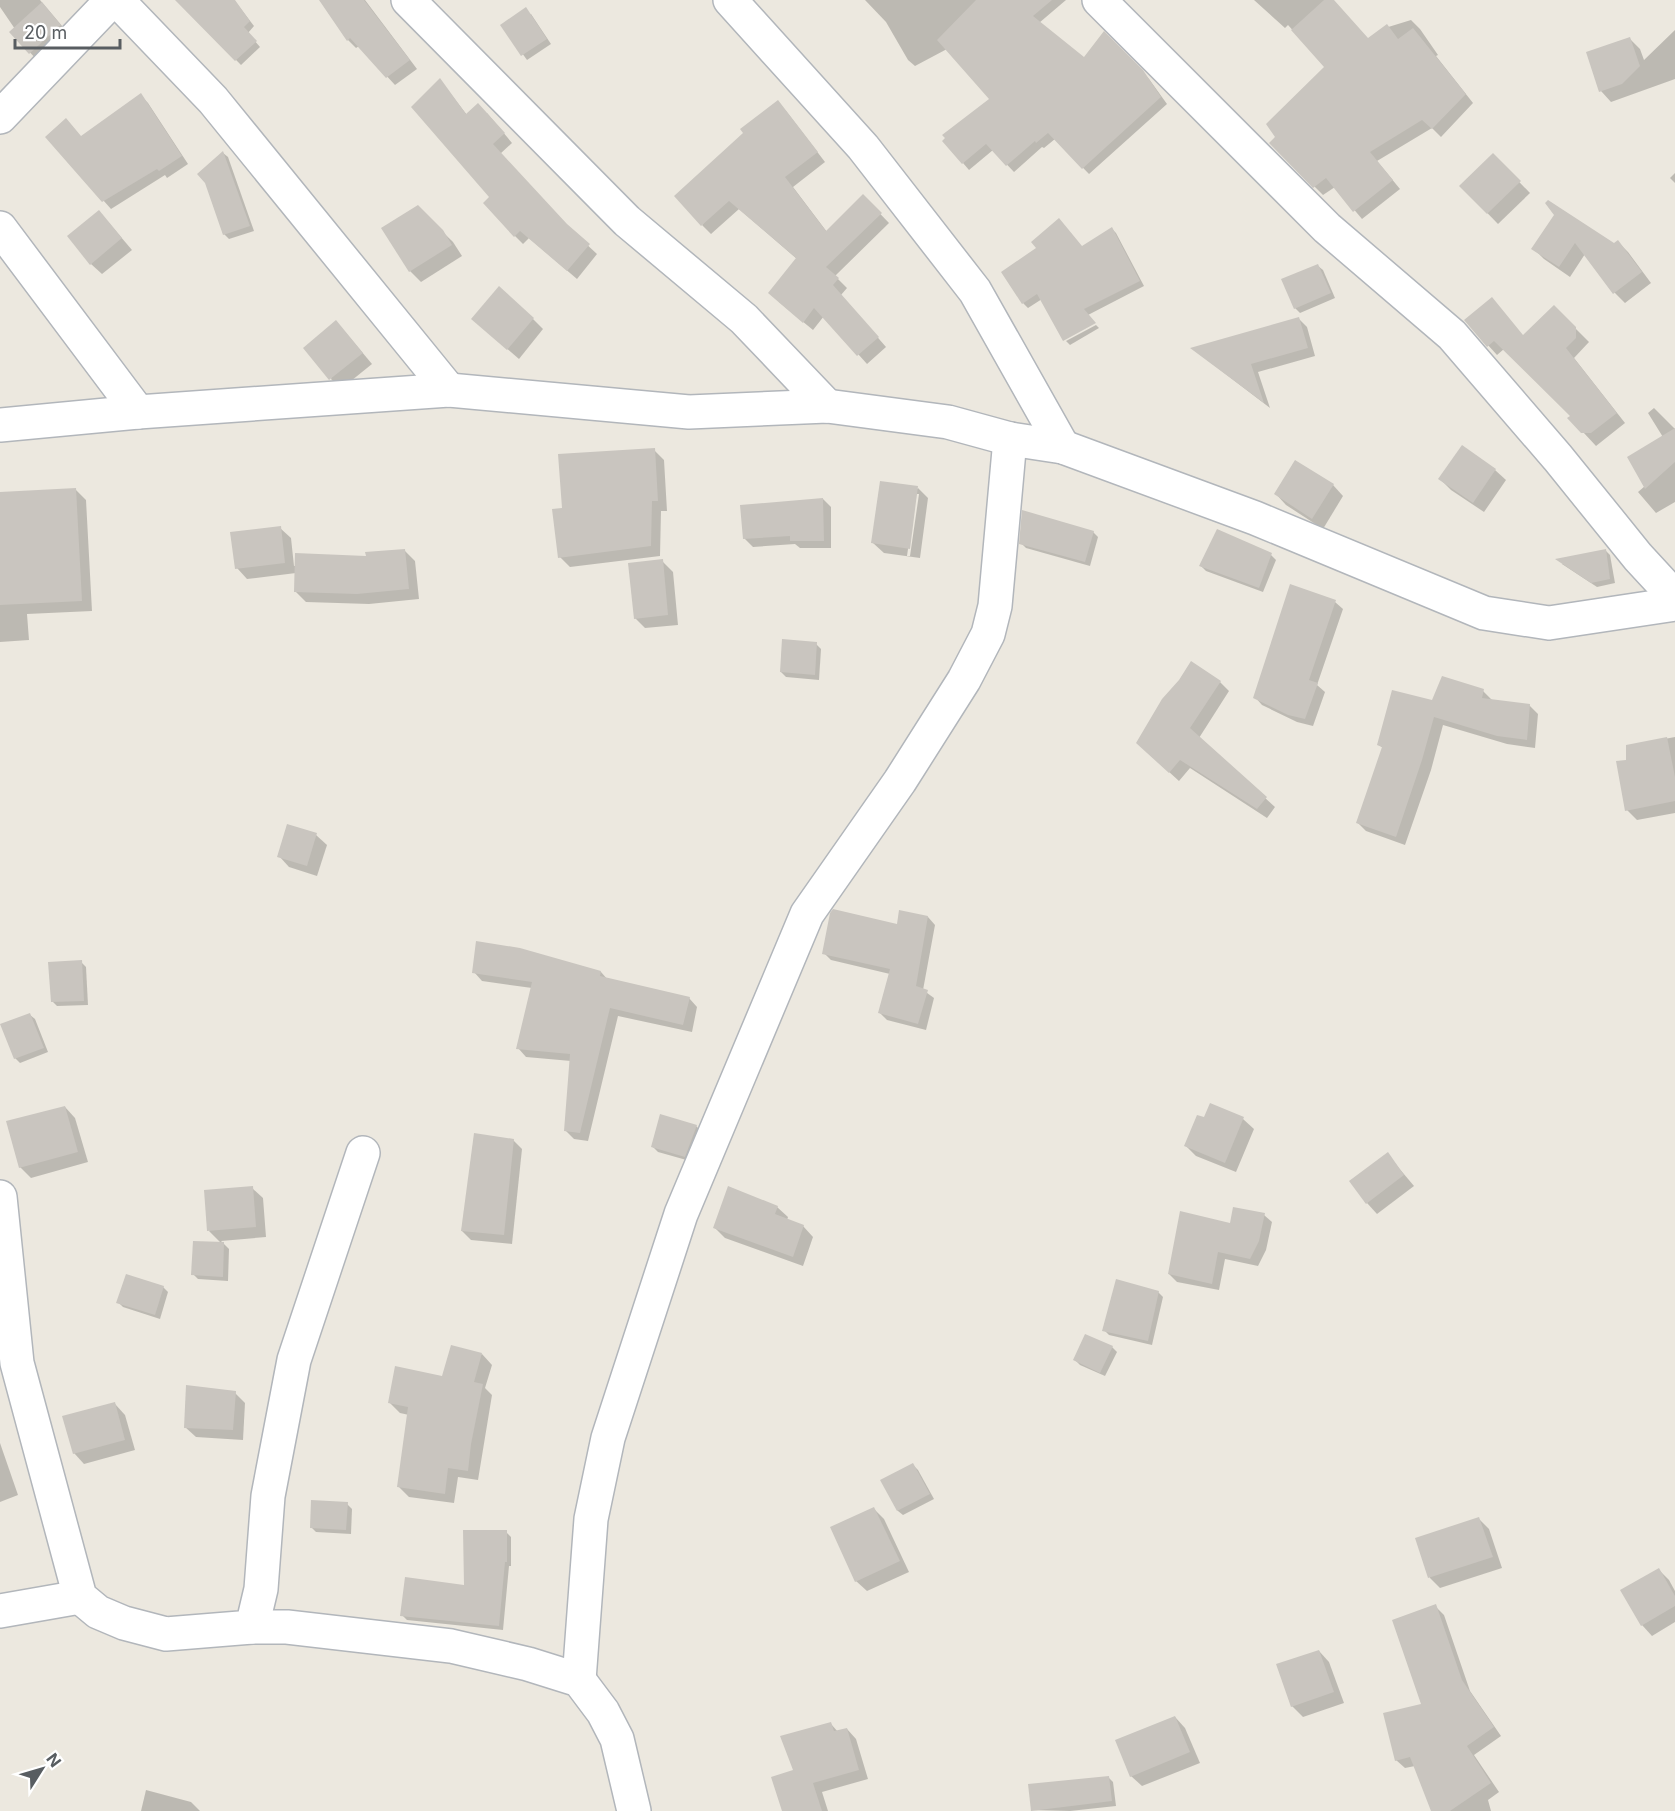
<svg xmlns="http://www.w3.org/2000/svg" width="1675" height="1811" viewBox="0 0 1675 1811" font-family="Inter,sans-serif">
<rect width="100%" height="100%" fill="#ece8df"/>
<g fill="#0003" fill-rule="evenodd">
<polygon points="0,0 40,0 68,33 38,61 11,32 15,29 0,7"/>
<polygon points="177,0 234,0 254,26 248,33 260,47 241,65"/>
<polygon points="334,0 365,0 417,69 395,85 359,46 356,48 348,40"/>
<polygon points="865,0 1066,0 1039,23 1084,59 1104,33 1149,79 1167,104 1089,174 1055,139 1044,148 1042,147 1014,172 993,150 969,170 963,163 991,99 947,49 915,66 908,60 886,22"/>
<polygon points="1254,0 1333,0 1368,40 1385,28 1411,20 1420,29 1438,55 1436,56 1473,103 1441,137 1432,128 1377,161 1400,189 1362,219 1335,187 1323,195 1271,143 1326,67 1288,25 1285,28"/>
<polygon points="531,14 551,44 527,60 502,25"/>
<polygon points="1675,30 1675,79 1611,102 1601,91 1630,39 1640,49 1644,60"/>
<polygon points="440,80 467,115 487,113 512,143 500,154 569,228 597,254 577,279 529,238 523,244 515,236 491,197"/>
<polygon points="140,95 148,103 188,164 167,178 165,175 111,209 47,137 81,138"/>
<polygon points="786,111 825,162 793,187 827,232 863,196 889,223 835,276 847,288 841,295 886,347 867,364 824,316 813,330 779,302 797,259 739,209 711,234 702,225"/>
<polygon points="223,153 228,157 254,231 229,239 224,234"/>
<polygon points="1493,155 1530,193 1498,224 1461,186"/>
<polygon points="1675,173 1675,183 1670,178"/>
<polygon points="417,207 453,242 462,256 421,282 410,271 383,229"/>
<polygon points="1556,215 1614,245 1618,242 1628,252 1651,283 1625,303 1615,293 1585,254 1570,277 1544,259 1533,248"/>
<polygon points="109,223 132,250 102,274 91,264"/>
<polygon points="1112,229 1116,233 1144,286 1088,315 1042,299 1028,308 1023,303 1038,249 1082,247"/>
<polygon points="1318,266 1323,270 1335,298 1300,313 1295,308"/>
<polygon points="1554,307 1589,342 1574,358 1625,423 1596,446 1570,418 1572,416 1504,349 1497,355 1466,321 1524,337"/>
<polygon points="533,319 543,329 519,359 484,329"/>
<polygon points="1299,319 1307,327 1315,356 1258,372 1270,408 1193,349"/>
<polygon points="1096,325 1099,328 1070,345 1066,341"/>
<polygon points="346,333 372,364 341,389 331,379"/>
<polygon points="1654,408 1675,429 1675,502 1656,513 1638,492 1645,486 1666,442 1648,413"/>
<polygon points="654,450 664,460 667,511 661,511 660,556 570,567 560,557 563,509"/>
<polygon points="1495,470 1506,480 1484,512 1451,490 1440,479"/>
<polygon points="1333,485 1343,496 1323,529 1286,505 1276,494"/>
<path d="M918 488 928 498 920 558 884 553 873 543ZM916 494H919L910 556H907Z"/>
<polygon points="75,489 86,500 92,611 27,614 29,640 0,642 0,496"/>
<polygon points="823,499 831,507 831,548 800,548 795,544 753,547 744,538"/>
<polygon points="280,528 291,538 294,566 367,557 404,550 415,561 419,599 369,604 306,602 295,591 296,573 247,579 237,568"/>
<polygon points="1093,532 1098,537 1090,566 1026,548 1021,543"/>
<polygon points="1605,550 1610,555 1615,583 1597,587 1562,564"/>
<polygon points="1271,555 1276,560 1263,592 1206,571 1201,566"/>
<polygon points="662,561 673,572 678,625 645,628 635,618"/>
<polygon points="1335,602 1343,609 1317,685 1325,692 1313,726 1297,722 1262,705 1255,697"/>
<polygon points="816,644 821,649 819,680 786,677 781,672"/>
<polygon points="1220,682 1229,691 1199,738 1275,807 1267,818 1190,768 1179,781 1147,752"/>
<polygon points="1483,691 1492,700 1529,705 1538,714 1535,748 1507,744 1443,725 1431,770 1405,845 1366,831 1357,822 1383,748 1379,745 1433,702"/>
<polygon points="1675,737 1675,813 1637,820 1627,810 1627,746"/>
<polygon points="316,835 327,845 317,876 289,867 279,856"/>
<polygon points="928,917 935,925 923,990 934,998 926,1030 887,1020 880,1013 890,974 831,960 824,953 899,926"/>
<polygon points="81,962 86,967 88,1005 57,1006 52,1001"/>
<polygon points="474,972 601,972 608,980 689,998 697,1007 692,1032 618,1016 588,1141 574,1139 566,1131 571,1061 526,1057 518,1048 532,988 482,981"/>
<polygon points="30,1015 35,1019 48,1052 20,1063 15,1058"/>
<polygon points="1211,1105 1243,1119 1254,1129 1236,1172 1196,1156 1186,1146 1205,1119"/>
<polygon points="65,1107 75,1118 88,1162 31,1178 20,1167"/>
<polygon points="696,1126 701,1131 690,1161 658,1152 653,1147"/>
<polygon points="513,1140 522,1149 512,1244 471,1240 462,1231"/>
<polygon points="1387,1154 1414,1186 1377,1214 1367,1203"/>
<polygon points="252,1188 263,1198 266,1237 221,1241 229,1249 228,1281 198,1279 193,1274 222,1244 209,1231"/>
<polygon points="777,1207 788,1217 787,1220 803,1226 813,1237 803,1266 725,1238 715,1228"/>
<polygon points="1264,1215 1272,1222 1266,1250 1258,1266 1225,1259 1219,1290 1177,1282 1169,1274 1231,1225"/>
<polygon points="163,1287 168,1292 160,1319 123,1307 118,1302"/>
<polygon points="1158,1292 1163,1297 1152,1345 1109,1335 1104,1330"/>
<polygon points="1112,1347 1117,1352 1105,1376 1080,1365 1075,1360"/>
<polygon points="482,1354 492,1365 485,1388 492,1395 478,1480 458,1477 454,1503 409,1497 399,1487 409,1415 400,1413 390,1403 443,1377"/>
<polygon points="235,1393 245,1403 243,1440 196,1437 185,1427"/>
<polygon points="115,1404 125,1415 135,1450 84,1464 74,1453"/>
<polygon points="0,1443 18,1495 0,1502"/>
<polygon points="913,1465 918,1470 934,1499 903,1515 898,1511 882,1481"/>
<polygon points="347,1504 352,1509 351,1534 316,1532 311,1527"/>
<polygon points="873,1508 884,1519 909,1572 867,1591 856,1581"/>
<polygon points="1479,1519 1489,1529 1502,1568 1440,1588 1430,1578 1417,1539"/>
<polygon points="506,1532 511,1537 511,1566 509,1566 503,1630 407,1620 402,1615 466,1587"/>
<polygon points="1658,1569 1669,1580 1675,1591 1675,1622 1652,1636 1642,1625"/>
<polygon points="1435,1606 1444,1615 1470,1691 1501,1736 1474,1755 1499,1792 1488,1800 1491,1811 1434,1811 1415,1766 1405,1768 1396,1760 1423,1705"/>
<polygon points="1319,1651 1329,1662 1344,1703 1303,1717 1292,1706"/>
<polygon points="1175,1717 1185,1728 1200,1763 1142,1786 1131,1776"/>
<polygon points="831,1724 838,1732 847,1729 856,1739 868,1779 822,1792 828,1811 784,1811 795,1771"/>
<polygon points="1108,1777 1113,1782 1116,1806 1070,1811 1032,1810"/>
<polygon points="146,1790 191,1802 200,1811 141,1811"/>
</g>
<g fill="#c9c5bf">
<polygon points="175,0 235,0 250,21 244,27 257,41 235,61"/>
<polygon points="319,0 364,0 410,60 386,78 350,38 347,41"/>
<polygon points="976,0 1052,0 1033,16 1084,57 1104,31 1143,70 1161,97 1082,169 1048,133 1036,143 1035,141 1006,166 986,144 962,164 942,141 945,138 942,135 989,99 937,40"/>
<polygon points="1324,0 1334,0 1368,38 1387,24 1398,39 1413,28 1466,94 1432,129 1422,120 1370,152 1393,180 1353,212 1326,178 1313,188 1269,143 1275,137 1266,124 1324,67 1291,30"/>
<polygon points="42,2 61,25 29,54 9,32"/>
<polygon points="526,7 547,39 521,56 500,25"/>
<polygon points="1630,37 1640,66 1622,84 1599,92 1586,52"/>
<polygon points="440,78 466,114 478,103 505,133 493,144 567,224 590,244 567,271 520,231 514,237 483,203 489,197 411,107"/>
<polygon points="141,93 182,156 159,171 157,169 102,202 45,137 66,118 81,136"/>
<polygon points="778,100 818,152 785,177 826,231 863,194 882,213 826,267 839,278 833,285 879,337 857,356 814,308 803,323 768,293 796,258 729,201 701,226 674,196 743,133 740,129"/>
<polygon points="223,151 250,226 223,235 205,183 197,174"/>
<polygon points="1493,153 1521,181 1487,214 1459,186"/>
<polygon points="1548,200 1614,243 1618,240 1642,272 1613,294 1575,243 1559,267 1531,249 1554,215 1545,203"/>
<polygon points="418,205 443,230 452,245 409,272 381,228"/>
<polygon points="99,210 122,238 90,265 67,236"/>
<polygon points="1059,218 1082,246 1112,227 1140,281 1084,309 1096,323 1063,341 1037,294 1022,304 1001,272 1036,248 1031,242"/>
<polygon points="1318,264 1331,293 1294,309 1281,279"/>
<polygon points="499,286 534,318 507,350 471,319"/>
<polygon points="1492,297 1523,335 1554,305 1576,327 1576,338 1566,348 1617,413 1591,433 1581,433 1567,418 1570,416 1494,341 1487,347 1464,320"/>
<polygon points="1299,317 1308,348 1251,364 1264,403 1190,348"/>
<polygon points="336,320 363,353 329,380 303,348"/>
<polygon points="1675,428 1675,462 1645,489 1627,457"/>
<polygon points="1462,445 1496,469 1473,503 1438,479"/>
<polygon points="655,448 658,501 652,501 651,546 558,558 552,509 562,508 558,454"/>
<polygon points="1295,460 1334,484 1312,519 1274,494"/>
<polygon points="880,481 918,486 910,549 871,543"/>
<polygon points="76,488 82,601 0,605 0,492"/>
<polygon points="823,498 824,541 790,541 790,536 743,539 740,505"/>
<polygon points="1022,510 1094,531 1085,562 1019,544"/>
<polygon points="281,526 285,563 235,569 230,532"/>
<polygon points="1217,529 1272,553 1259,588 1199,566"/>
<polygon points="405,549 409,589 357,594 294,592 295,553 366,556 365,552"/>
<polygon points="1606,549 1610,579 1591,583 1555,559"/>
<polygon points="663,559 668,615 634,619 628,563"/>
<polygon points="1290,584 1336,600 1309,680 1318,683 1305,719 1288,715 1253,698"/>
<polygon points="782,639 817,642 815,675 780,672"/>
<polygon points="1191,661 1221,681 1190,728 1267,797 1257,809 1180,760 1169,773 1136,743 1162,699 1179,680"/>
<polygon points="1442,676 1484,689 1482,698 1530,704 1527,740 1497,736 1434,717 1422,760 1396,837 1356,823 1382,747 1377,745 1392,690 1432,700"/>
<polygon points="1667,737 1675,777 1675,801 1625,811 1616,761 1626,760 1626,745"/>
<polygon points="287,824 317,833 307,866 277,857"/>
<polygon points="833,909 897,924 899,910 928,916 916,986 928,990 918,1024 878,1013 890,969 822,954 830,913"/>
<polygon points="476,941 520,948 601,971 600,976 690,997 683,1025 610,1008 580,1133 564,1131 570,1054 516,1049 532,982 472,973"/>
<polygon points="82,960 84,1001 51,1002 48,962"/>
<polygon points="30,1013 44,1048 14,1059 0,1024"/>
<polygon points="1210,1103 1244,1117 1225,1163 1184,1146 1197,1115 1204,1117"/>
<polygon points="65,1106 78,1152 19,1168 6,1121"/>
<polygon points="660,1114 697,1125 685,1157 651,1147"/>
<polygon points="474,1133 514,1139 504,1235 461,1231"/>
<polygon points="1388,1152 1404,1175 1366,1204 1349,1181"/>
<polygon points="253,1186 256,1227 207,1231 204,1190"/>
<polygon points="728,1186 778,1206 775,1214 804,1225 793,1257 713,1228"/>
<polygon points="1233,1207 1265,1213 1259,1241 1250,1259 1218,1252 1212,1284 1168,1274 1180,1211 1230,1223"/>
<polygon points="193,1241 224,1242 223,1277 191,1275"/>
<polygon points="126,1274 164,1286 155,1315 116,1303"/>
<polygon points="1116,1279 1159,1291 1148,1341 1102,1331"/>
<polygon points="1085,1334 1113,1346 1100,1373 1073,1360"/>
<polygon points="451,1345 482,1353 474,1382 483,1384 471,1444 468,1471 448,1468 445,1494 397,1487 408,1407 388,1403 395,1366 442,1376"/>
<polygon points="186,1385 236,1391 233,1430 184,1428"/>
<polygon points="115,1402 125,1440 73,1454 62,1416"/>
<polygon points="913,1463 930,1494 897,1511 880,1480"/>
<polygon points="311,1500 348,1502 346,1530 310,1528"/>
<polygon points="874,1507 900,1561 855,1582 830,1527"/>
<polygon points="1479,1517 1493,1557 1428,1578 1415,1538"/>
<polygon points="463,1530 507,1530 507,1562 505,1562 499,1626 400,1616 405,1577 464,1585"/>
<polygon points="1659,1568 1675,1596 1675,1606 1641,1626 1620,1590"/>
<polygon points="1436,1604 1462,1680 1494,1727 1467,1746 1491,1783 1450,1811 1431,1811 1410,1757 1395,1761 1383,1713 1421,1704 1392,1620"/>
<polygon points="1319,1650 1334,1692 1291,1707 1276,1664"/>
<polygon points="1175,1716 1190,1752 1130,1777 1115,1740"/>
<polygon points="831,1722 834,1731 847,1728 859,1770 813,1783 822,1811 782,1811 771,1777 793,1770 780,1736"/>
<polygon points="1109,1776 1112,1801 1031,1811 1028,1784"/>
</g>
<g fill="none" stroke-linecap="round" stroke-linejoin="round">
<defs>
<g id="minor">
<polyline points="117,0 213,100 449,390"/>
<polyline points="408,0 627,221 744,319 827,406"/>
<polyline points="730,0 863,147 975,291 1063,447"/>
<polyline points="1099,0 1327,228 1452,335 1558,458 1638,557 1675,597"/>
<polyline points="0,117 112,0"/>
<polyline points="0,228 138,412"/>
<polyline points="0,425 138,412 449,390 689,412 827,406 948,422 1010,439 1063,447 1255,518 1484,613 1549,623 1675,604"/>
<polyline points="0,1197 17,1363 80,1597 98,1612 124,1623 166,1634 252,1627 261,1589 268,1496 294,1360 363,1153"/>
<polyline points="0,1611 80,1597"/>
<polyline points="252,1627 287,1627 451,1646 528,1664 579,1680 603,1712 617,1739 634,1811"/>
<polyline points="579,1680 591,1519 608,1438 681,1214 807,914 900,781 964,680 988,634 995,606 1010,439"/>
</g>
</defs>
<use href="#minor" stroke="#b2b6bb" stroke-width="36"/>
<use href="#minor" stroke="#fff" stroke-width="33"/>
</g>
<g transform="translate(42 1769) rotate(53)" stroke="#ffffff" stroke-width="4.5" paint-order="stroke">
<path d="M0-4.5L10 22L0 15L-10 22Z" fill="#585d61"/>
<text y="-9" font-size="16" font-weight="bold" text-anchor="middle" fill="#585d61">N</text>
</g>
<path d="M15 39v9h105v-9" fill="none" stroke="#585d61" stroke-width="3"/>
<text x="24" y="39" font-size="18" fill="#585d61" stroke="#ffffff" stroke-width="4.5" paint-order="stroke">20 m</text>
</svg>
